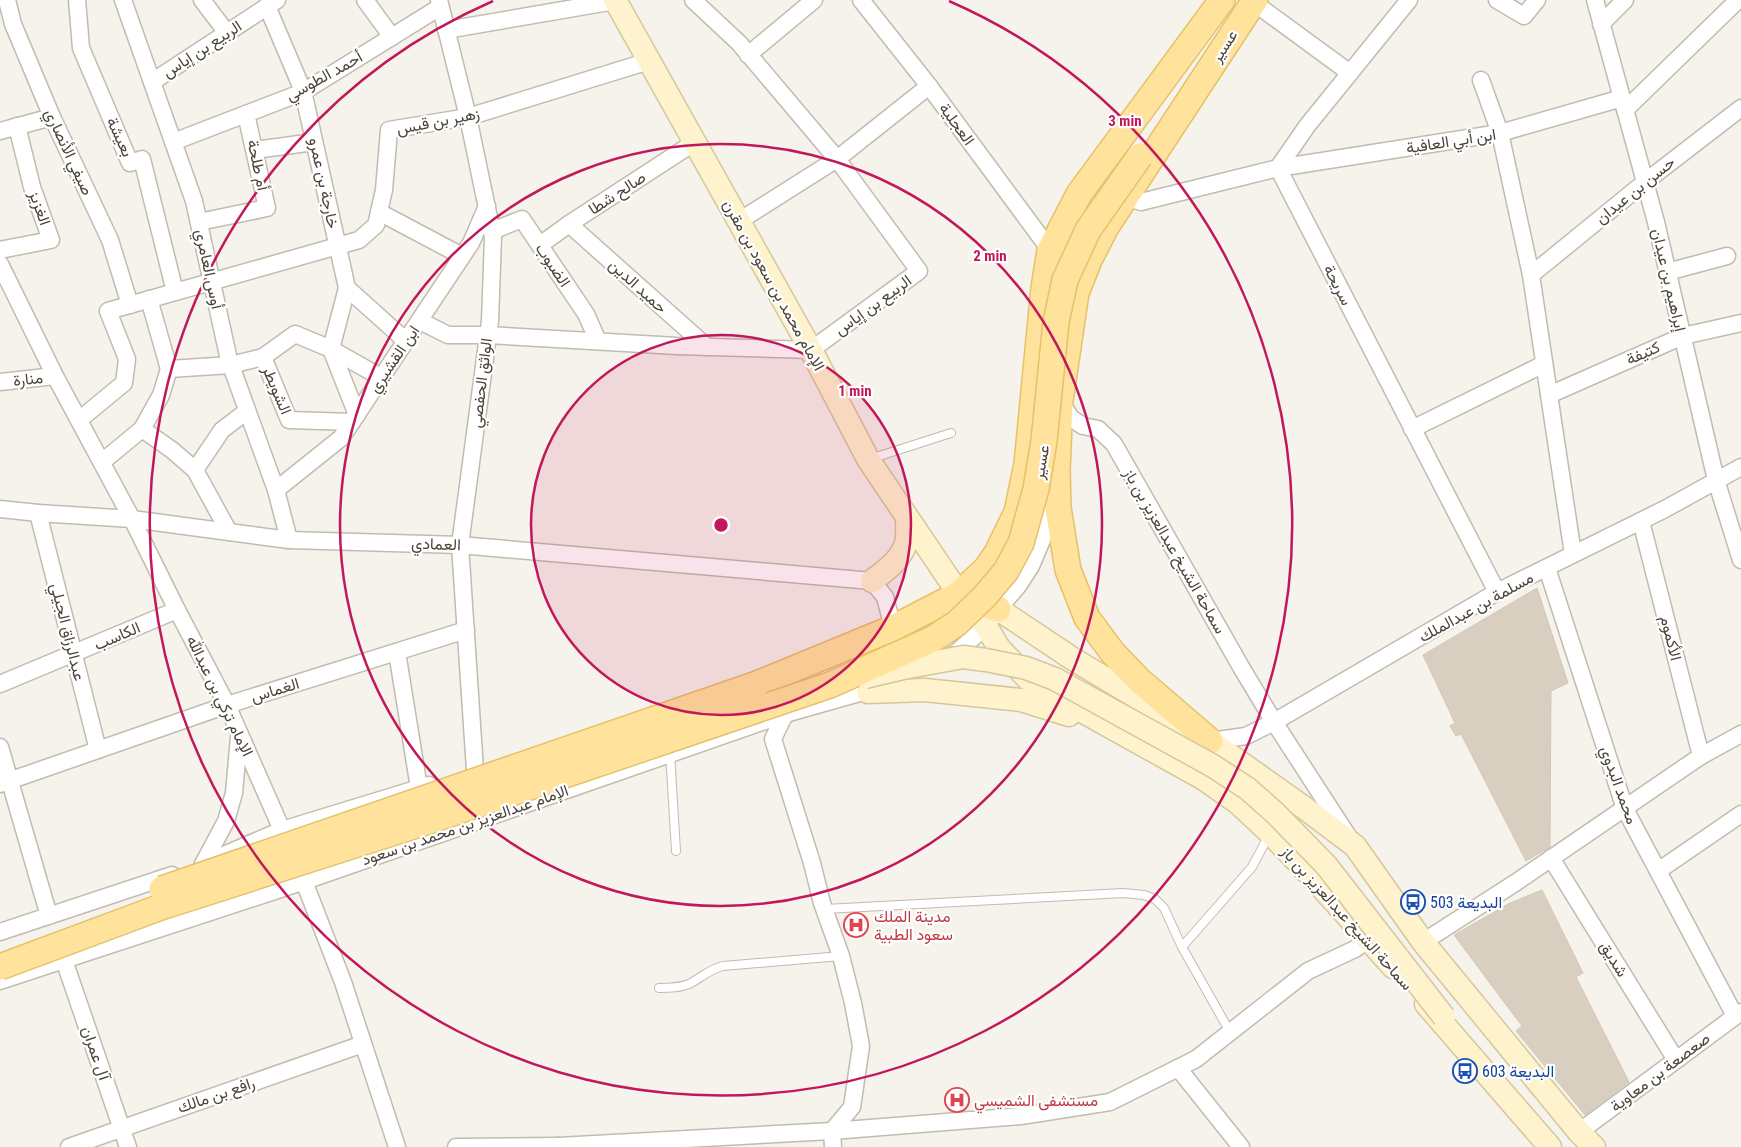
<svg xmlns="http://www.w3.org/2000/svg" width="1741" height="1147" viewBox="0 0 1741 1147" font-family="'Roboto Condensed',Vazirmatn,sans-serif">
<rect width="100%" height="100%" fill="#f6f3ec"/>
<g fill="#d8cfc1" stroke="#d3c7b4">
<polygon points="1537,588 1568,683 1551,691 1550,847 1526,861 1461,734 1456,736 1450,726 1455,723 1423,655"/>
<polygon points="1542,890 1583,973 1576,977 1629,1082 1585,1115 1516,1031 1522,1026 1454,935 1510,903"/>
</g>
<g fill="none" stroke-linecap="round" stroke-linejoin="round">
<defs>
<g id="lane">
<polyline points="870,459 951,433"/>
<polyline points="670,753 676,851"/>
<polyline points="825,909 1123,893 1144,895 1155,899 1164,908 1182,947 1230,1032"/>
<polyline points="1182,947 1252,867 1269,835"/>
<path d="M659 988C669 988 681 988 691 983 702 977 710 969 723 966L841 956"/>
</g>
<g id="street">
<polyline points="7,0 13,24 52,117 110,240 130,305"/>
<polyline points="77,0 81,48 130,163 142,159 175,292"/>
<polyline points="123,0 194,201 229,360 276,490 289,540"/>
<polyline points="202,0 227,33"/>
<polyline points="365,0 392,37"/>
<polyline points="439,0 468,117 493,237 490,321 460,545 475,770"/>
<polyline points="861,0 929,86 1050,250"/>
<polyline points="1497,0 1524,16 1537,0"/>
<polyline points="1595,0 1656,222 1716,480 1741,560"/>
<polyline points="1253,2 1350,73"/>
<polyline points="267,6 303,91 347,288 406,341"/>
<polyline points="1601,24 1625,0"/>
<polyline points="446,30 615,1"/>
<polyline points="748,55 814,0"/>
<polyline points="1481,80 1500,133 1531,275 1573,554"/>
<polyline points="152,82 277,0"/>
<polyline points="1625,110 1738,0"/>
<polyline points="0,131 52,117"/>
<polyline points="173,142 303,92 440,7"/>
<polyline points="255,150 314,142"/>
<polyline points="1278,168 1497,592"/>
<polyline points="1278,168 1307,126 1409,0"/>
<polyline points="1125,197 1141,202 1278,168 1500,133 1622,98"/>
<polyline points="379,212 462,256"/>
<polyline points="739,221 837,159 929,86"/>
<polyline points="199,222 267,208 246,114"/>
<polyline points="569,224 707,347"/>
<polyline points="492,231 522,219 586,314 598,341"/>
<polyline points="540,245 569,224 695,142"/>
<polyline points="0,250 51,240 32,187 17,126"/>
<polyline points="0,264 55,376 132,519 177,610 227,705 286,839"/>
<polyline points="1667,272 1727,256"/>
<polyline points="1531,275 1645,182 1741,108"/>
<polyline points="347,288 331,349 357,415"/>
<polyline points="149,299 169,369"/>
<polyline points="420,321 448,335 488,335 677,346 811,350 919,271 837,159 739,43 693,0"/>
<polyline points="263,357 289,420 352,422"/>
<polyline points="0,382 55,376"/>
<polyline points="1549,395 1683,336 1741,323"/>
<polyline points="1060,401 1071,418 1083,426 1098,429 1114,444 1241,667 1274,722 1348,836"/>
<polyline points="79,420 124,383 127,359 108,311 359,240 376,225 384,190 389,130 468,117 649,61"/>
<polyline points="142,429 172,450 195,470 229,532"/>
<polyline points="1412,429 1544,364"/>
<polyline points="102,462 142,429 161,395 169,369 231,365 263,357 295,334 331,349 382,378"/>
<polyline points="195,470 222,430 247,411"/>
<polyline points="276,490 341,438 471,243 487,206"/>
<polyline points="0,509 38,513 132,519 289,540 460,545 872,581 885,597 893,628 886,630"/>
<polyline points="38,513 98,750"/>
<polyline points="1641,521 1701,756"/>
<polyline points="1547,568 1625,809 1735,1016"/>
<polyline points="397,652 419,788"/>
<polyline points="946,659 956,653 986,626 998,609 1018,586 1031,566 1042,540 1052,499"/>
<polyline points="0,684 177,610"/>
<polyline points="785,714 773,739 812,863 822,903 841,956 853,1003 861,1046 852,1107 832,1131 833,1147"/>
<polyline points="1210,741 1246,736 1274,722 1497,592 1665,509 1741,467"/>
<polyline points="0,747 49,916"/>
<polyline points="0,784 227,705 466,630"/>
<polyline points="1551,858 1676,1060"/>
<polyline points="212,860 282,830 429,785"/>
<polyline points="203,864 226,821 234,793 239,737"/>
<polyline points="300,871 343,982 397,1147"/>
<polyline points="1658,871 1741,814"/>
<polyline points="0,932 172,875"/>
<polyline points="1423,942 1515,883 1701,756 1741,734"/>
<polyline points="64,960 128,1147"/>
<polyline points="0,981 305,881 785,714 877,688"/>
<polyline points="1178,1068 1241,1147"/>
<polyline points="1579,1132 1741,1012"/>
<polyline points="69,1147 363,1044"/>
<polyline points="456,1147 558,1146"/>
<polyline points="558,1147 558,1146 832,1131 1021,1116 1110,1102 1196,1059 1308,971 1355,949 1369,939"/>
</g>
<g id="secondary">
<polyline points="615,0 811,350 868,459 959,594 986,626 999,648 1028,679 1044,690 1204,779 1238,803 1270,833 1315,880 1393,967"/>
<path d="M872 581C885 571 901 560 906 543 908 536 907 526 907 518"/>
<polyline points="998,609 1073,659 1210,741 1306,809 1355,846 1423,942 1579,1132 1594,1147"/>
<polyline points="868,692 925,690 1021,700 1069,715"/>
<polyline points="1426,1004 1550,1147"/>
</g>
<g id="primary">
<polyline points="959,594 986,569 997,553 1017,512 1027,464 1044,288 1050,250 1079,194 1222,0"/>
<polyline points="757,684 893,628 959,594 998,609"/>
<polyline points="1210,741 1139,680 1113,653 1087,618 1068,570 1058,508 1057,470 1060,401 1076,293 1089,260 1106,227 1255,0"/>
</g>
</defs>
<use href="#lane" stroke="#c2bbae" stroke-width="10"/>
<use href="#street" stroke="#c2bbae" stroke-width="19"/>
<use href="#secondary" stroke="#d6c79b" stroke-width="25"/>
<use href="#primary" stroke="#e6c16a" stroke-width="28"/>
<use href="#lane" stroke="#fff" stroke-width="8"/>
<use href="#street" stroke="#fff" stroke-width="16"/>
<use href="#secondary" stroke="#fff3cd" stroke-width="22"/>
<use href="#primary" stroke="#ffe39c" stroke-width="25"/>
<defs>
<polyline id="secondary-bridge" points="865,677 903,668 963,657 986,660 1026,668 1055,679 1213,766 1248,789 1275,813 1326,865 1444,1017"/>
<g id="primary-bridge">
<polyline points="162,889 757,684"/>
<polyline points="0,967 161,907 426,822 830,685 933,639 957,623 985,596 1006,571 1021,543 1036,489 1044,441 1056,322 1065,280 1088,230 1140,156"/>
</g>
</defs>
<use href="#secondary-bridge" stroke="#d6c79b" stroke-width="25" stroke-linecap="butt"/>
<use href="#primary-bridge" stroke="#e6c16a" stroke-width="28" stroke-linecap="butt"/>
<use href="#secondary-bridge" stroke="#fff3cd" stroke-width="22"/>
<use href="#primary-bridge" stroke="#ffe39c" stroke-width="25"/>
</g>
<circle cx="721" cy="525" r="190" fill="#c2185b" fill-opacity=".12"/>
<g fill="none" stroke="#c2185b" stroke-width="2.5">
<circle cx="721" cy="525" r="190"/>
<circle cx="721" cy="525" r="381"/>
<path d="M949 1A571 571 0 1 1 493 1"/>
</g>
<defs>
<symbol id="bus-ring" viewBox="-11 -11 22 22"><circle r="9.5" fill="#fff" stroke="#1a4fb4" stroke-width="1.5"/><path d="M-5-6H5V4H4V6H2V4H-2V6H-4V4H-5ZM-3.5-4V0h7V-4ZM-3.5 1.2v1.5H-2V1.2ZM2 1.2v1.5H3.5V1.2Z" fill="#1a4fb4"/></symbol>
<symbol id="hospital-ring" viewBox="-11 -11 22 22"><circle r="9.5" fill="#fff" stroke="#e0444e" stroke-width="1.5"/><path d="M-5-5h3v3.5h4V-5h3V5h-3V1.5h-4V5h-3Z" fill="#e0444e"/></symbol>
</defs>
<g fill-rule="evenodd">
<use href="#bus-ring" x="1399" y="888" width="28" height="28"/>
<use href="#hospital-ring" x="842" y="911" width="28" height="28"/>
<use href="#bus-ring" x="1451" y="1057" width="28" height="28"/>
<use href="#hospital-ring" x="943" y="1086" width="28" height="28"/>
</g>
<g text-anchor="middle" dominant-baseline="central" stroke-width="4.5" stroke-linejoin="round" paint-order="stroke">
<g font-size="16" fill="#4b4439" stroke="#fff">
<text transform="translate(1224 46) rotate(-57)">عسير</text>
<text transform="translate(202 49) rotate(-33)">الربيع بن إياس</text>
<text transform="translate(324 76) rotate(-29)">أحمد الطوسي</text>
<text transform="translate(438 121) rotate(-11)">زهير بن قيس</text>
<text transform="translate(957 124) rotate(54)">العجلية</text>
<text transform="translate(120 137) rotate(65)">بعيشة</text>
<text transform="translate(1451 141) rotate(-9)">ابن أبي العافية</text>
<text transform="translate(69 152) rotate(65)">صيفي الأنصاري</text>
<text transform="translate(258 165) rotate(78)">أم طلحة</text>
<text transform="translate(324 183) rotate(78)">خارجة بن عمرو</text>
<text transform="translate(1635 190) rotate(-39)">حسن بن عيدان</text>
<text transform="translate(617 193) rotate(-33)">صالح شطا</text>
<text transform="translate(40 208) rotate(70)">الغزيز</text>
<text transform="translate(553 265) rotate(56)">الضبوب</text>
<text transform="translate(209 269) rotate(78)">أوس العامري</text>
<text transform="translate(1669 280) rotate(77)">إبراهيم بن عيدان</text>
<text transform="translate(774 285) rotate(61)">الإمام محمد بن سعود بن مقرن</text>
<text transform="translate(1338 285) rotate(63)">سريحة</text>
<text transform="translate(638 286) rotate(42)">حميد الدين</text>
<text transform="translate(873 305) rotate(-36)">الربيع بن إياس</text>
<text transform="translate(1643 353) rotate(-24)">كتيفة</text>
<text transform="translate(394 359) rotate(-56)">ابن القشيري</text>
<text transform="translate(28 379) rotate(-6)">منارة</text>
<text transform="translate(481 383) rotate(-83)">الواثق الحفصي</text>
<text transform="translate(277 390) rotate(67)">الشويطر</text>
<text transform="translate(1041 462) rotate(-80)">عسير</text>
<text transform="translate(436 544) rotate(2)">العمادي</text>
<text transform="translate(1175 551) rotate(60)">سماحة الشيخ عبدالعزيز بن باز</text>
<text transform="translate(1476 607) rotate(-29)">مسلمة بن عبدالملك</text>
<text transform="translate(68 632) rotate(76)">عبدالرزاق الجيلي</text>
<text transform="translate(117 636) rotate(-23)">الكاسب</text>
<text transform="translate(1671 638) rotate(76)">الأكموم</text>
<text transform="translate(275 690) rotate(-17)">الغماس</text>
<text transform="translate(220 696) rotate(64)">الإمام تركي بن عبدالله</text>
<text transform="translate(1619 785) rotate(70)">محمد البدوي</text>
<text transform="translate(465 825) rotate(-19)">الإمام عبدالعزيز بن محمد بن سعود</text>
<text transform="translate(1347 918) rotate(48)">سماحة الشيخ عبدالعزيز بن باز</text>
<text transform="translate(1614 959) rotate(58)">شديق</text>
<text transform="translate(96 1053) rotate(71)">آل عمران</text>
<text transform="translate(1660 1072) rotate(-37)">صعصعة بن معاوية</text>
<text transform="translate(216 1095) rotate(-19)">رافع بن مالك</text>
</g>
<g font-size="16" fill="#164399" stroke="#fff" text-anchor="start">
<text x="1430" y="902">البديعة 503</text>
<text x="1482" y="1071">البديعة 603</text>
</g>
<g font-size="16" fill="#be3a42" stroke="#fff" text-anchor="start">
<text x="874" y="916">مدينة الملك<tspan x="874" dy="18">سعود الطبية</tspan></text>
<text x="974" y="1100">مستشفى الشميسي</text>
</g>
</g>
<circle cx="721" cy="525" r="8" fill="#c2185b" stroke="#fff" stroke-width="2.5"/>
<g font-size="15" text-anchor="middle" font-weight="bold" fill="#c2185b" stroke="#fff" stroke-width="4.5" stroke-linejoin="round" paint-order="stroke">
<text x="1125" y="126">3 min</text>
<text x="990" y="261">2 min</text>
<text x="855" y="396">1 min</text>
</g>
</svg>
